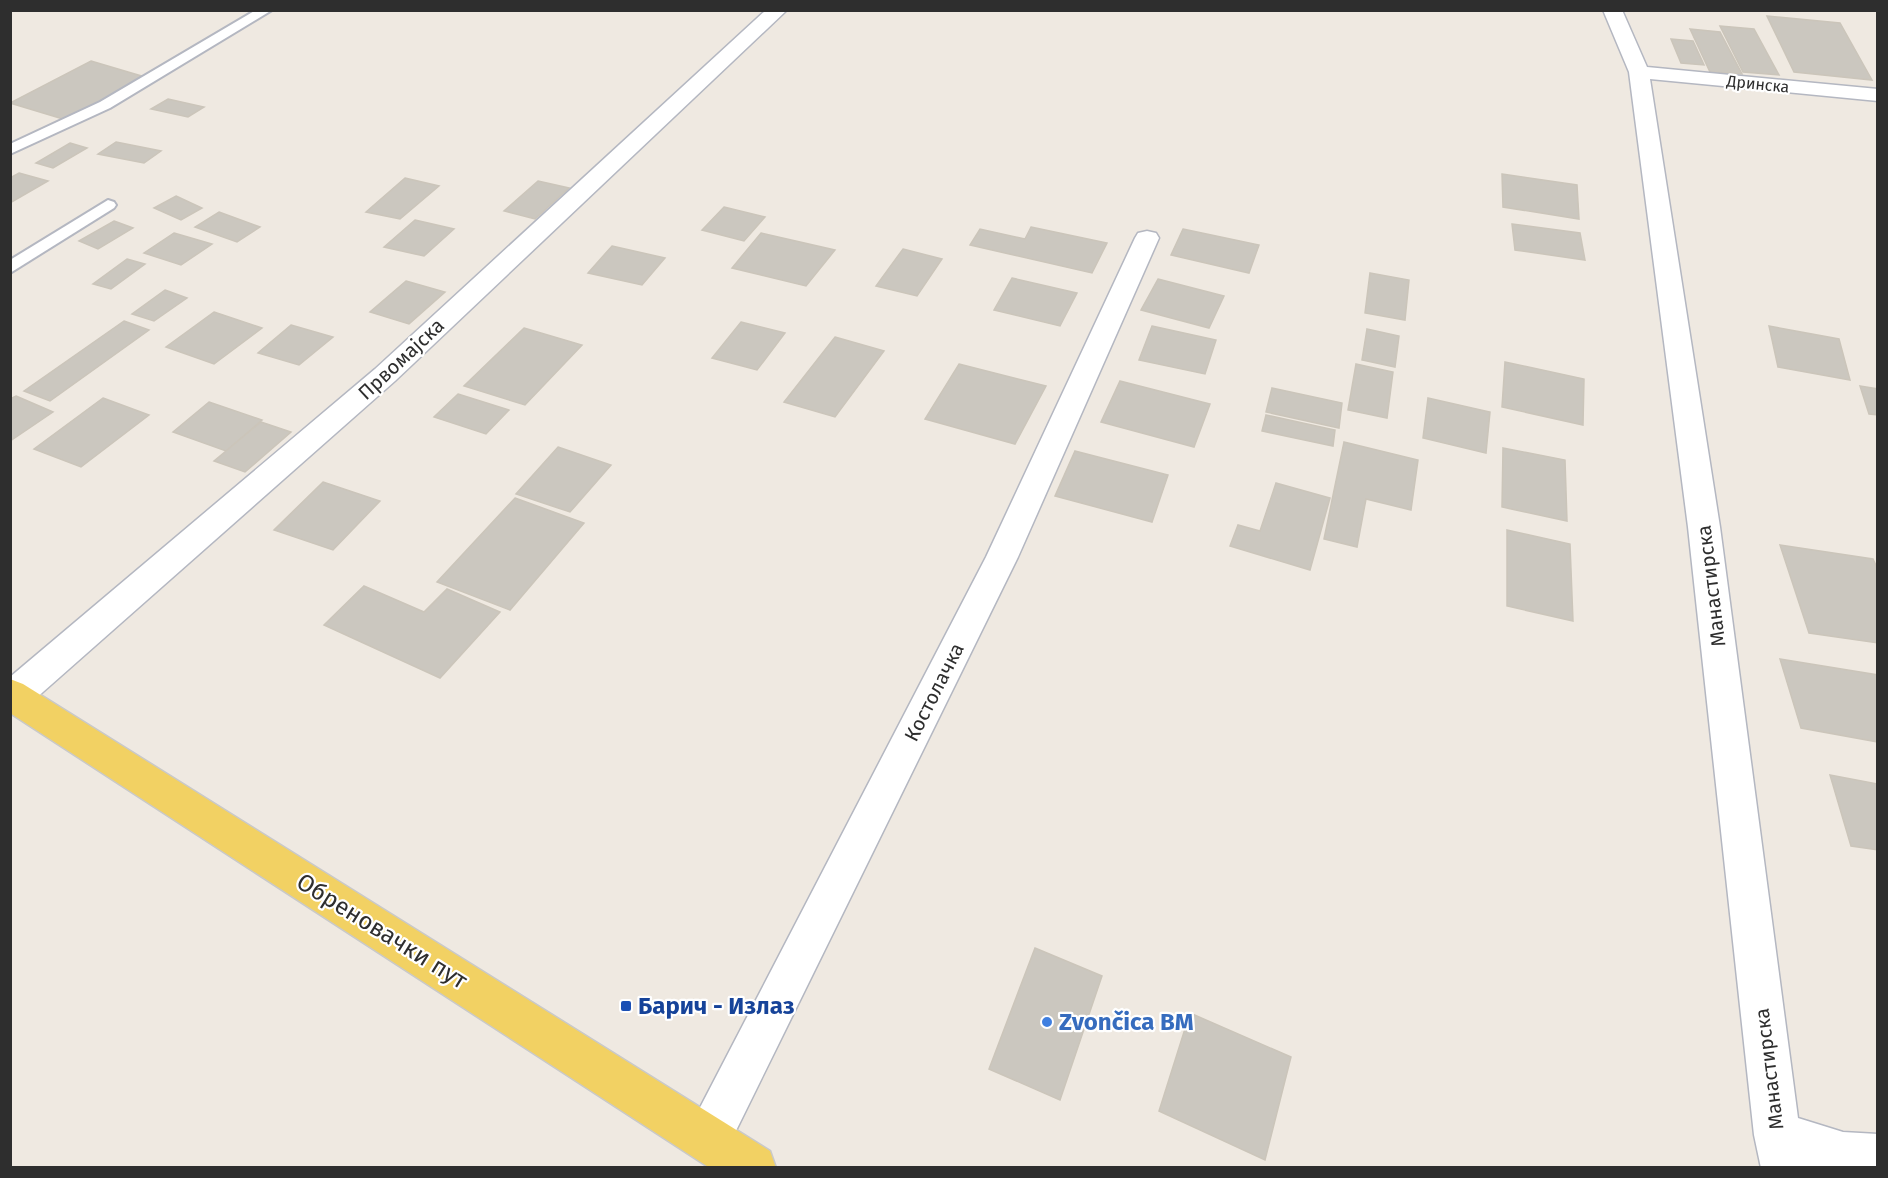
<svg xmlns="http://www.w3.org/2000/svg" width="1888" height="1178" viewBox="0 0 1888 1178" font-family="'Fira Sans',sans-serif">
<rect width="100%" height="100%" fill="#efe9e1"/>
<g fill="#cbc7bf" stroke="#cbc5ba" stroke-width="1.5">
<polygon points="1767,16 1840,23 1872,80 1794,72"/>
<polygon points="1720,26 1754,29 1779,75 1743,72"/>
<polygon points="1690,29 1720,32 1742,74 1710,72"/>
<polygon points="1671,39 1693,41 1704,65 1681,63"/>
<polygon points="91,61 145,77 66,120 10,103"/>
<polygon points="168,99 204,107 188,117 151,109"/>
<polygon points="116,142 161,151 144,163 98,154"/>
<polygon points="70,143 87,148 53,168 36,163"/>
<polygon points="19,173 48,181 10,203 10,178"/>
<polygon points="1502,174 1577,185 1579,219 1503,207"/>
<polygon points="405,178 439,186 400,219 366,212"/>
<polygon points="538,181 569,188 535,219 504,211"/>
<polygon points="176,196 202,208 181,220 154,208"/>
<polygon points="724,207 765,217 744,241 702,230"/>
<polygon points="219,212 260,227 237,242 195,227"/>
<polygon points="415,220 454,229 424,256 384,247"/>
<polygon points="114,221 133,228 98,249 79,241"/>
<polygon points="1512,224 1580,233 1585,260 1515,250"/>
<polygon points="1031,227 1107,243 1092,273 970,245 980,229 1025,239"/>
<polygon points="1183,229 1259,245 1249,273 1171,255"/>
<polygon points="174,233 212,244 181,265 144,253"/>
<polygon points="761,233 835,250 806,286 732,268"/>
<polygon points="612,246 665,258 642,285 588,273"/>
<polygon points="903,249 942,259 917,296 876,286"/>
<polygon points="127,259 145,264 111,289 93,284"/>
<polygon points="1370,273 1409,280 1405,320 1365,313"/>
<polygon points="1012,278 1077,293 1060,326 994,310"/>
<polygon points="1158,279 1224,296 1209,328 1141,310"/>
<polygon points="406,281 445,292 409,324 370,312"/>
<polygon points="165,290 187,298 154,321 132,314"/>
<polygon points="214,312 262,328 214,364 166,347"/>
<polygon points="124,321 149,330 50,401 24,391"/>
<polygon points="741,322 785,333 757,370 712,358"/>
<polygon points="291,325 333,337 299,365 258,353"/>
<polygon points="1152,326 1216,340 1205,374 1139,360"/>
<polygon points="1769,326 1839,339 1850,380 1778,367"/>
<polygon points="524,328 582,345 525,405 464,386"/>
<polygon points="1367,329 1399,336 1395,367 1362,360"/>
<polygon points="835,337 884,351 835,417 784,402"/>
<polygon points="1505,362 1584,379 1583,425 1502,407"/>
<polygon points="959,364 1046,386 1015,444 925,419"/>
<polygon points="1356,364 1393,372 1387,418 1348,410"/>
<polygon points="1120,381 1210,404 1194,447 1101,422"/>
<polygon points="1860,386 1878,389 1878,415 1869,414"/>
<polygon points="1272,388 1342,403 1339,428 1266,412"/>
<polygon points="458,394 509,410 486,434 434,417"/>
<polygon points="16,396 53,412 10,441 10,399"/>
<polygon points="103,398 149,415 81,467 34,449"/>
<polygon points="1428,398 1490,412 1486,453 1423,438"/>
<polygon points="209,402 262,420 226,451 173,432"/>
<polygon points="1266,415 1335,430 1333,446 1262,431"/>
<polygon points="261,422 291,432 245,472 214,461"/>
<polygon points="1344,442 1418,460 1411,510 1366,499 1357,547 1324,539"/>
<polygon points="558,447 611,465 570,512 516,494"/>
<polygon points="1503,448 1565,460 1567,521 1502,507"/>
<polygon points="1075,451 1168,475 1152,522 1055,496"/>
<polygon points="323,482 380,501 333,550 274,530"/>
<polygon points="1276,483 1330,498 1310,570 1230,546 1238,525 1260,531"/>
<polygon points="515,498 584,523 510,610 437,582"/>
<polygon points="1507,530 1570,544 1573,621 1507,606"/>
<polygon points="1780,545 1873,559 1878,570 1878,643 1809,633"/>
<polygon points="364,586 424,612 447,589 500,612 440,678 324,625"/>
<polygon points="1780,659 1878,675 1878,742 1801,728"/>
<polygon points="1830,775 1878,784 1878,850 1851,846"/>
<polygon points="1035,948 1102,976 1060,1100 989,1069"/>
<polygon points="1190,1013 1291,1057 1265,1160 1159,1111"/>
</g>
<g fill="none" stroke-linecap="round" stroke-linejoin="round">
<defs>
<g id="service">
<polygon points="256,10 272,10 110,108 10,154 10,144 100,102"/>
<polygon points="108,200 114,202 116,205 114,208 10,273 10,260"/>
</g>
<g id="minor">
<polygon points="766,10 787,10 395,381 26,707 10,710 10,677 375,369"/>
<polygon points="1603,10 1622,10 1647,67 1878,89 1878,101 1650,79 1720,527 1798,1118 1843,1132 1878,1134 1878,1168 1761,1168 1754,1135 1688,527 1629,72"/>
<polygon points="1147,231 1156,233 1159,238 1018,557 724,1155 708,1162 692,1155 685,1139 692,1123 986,557 1135,238 1138,233"/>
</g>
<polygon id="primary" points="10,679 23,684 770,1151 776,1168 710,1168 10,713"/>
</defs>
<use href="#service" stroke="#b4b7c1" stroke-width="4"/>
<use href="#minor" stroke="#b4b7c1" stroke-width="3"/>
<use href="#primary" stroke="#c9c9c9" stroke-width="3"/>
<use href="#service" fill="#fff" fill-rule="evenodd"/>
<use href="#minor" fill="#fff" fill-rule="evenodd"/>
<use href="#primary" fill="#f2d163" fill-rule="evenodd"/>
</g>
<rect fill="#1a4fb4" stroke="#fff" stroke-width="2" x="620" y="1000" width="12" height="12" rx="3"/>
<circle fill="#3f7fe0" stroke="#fff" stroke-width="2" cx="1047" cy="1022" r="6"/>
<g text-anchor="middle" dominant-baseline="central" stroke-width="4.5" stroke-linejoin="round" paint-order="stroke">
<g font-size="16" fill="#2e2e2e" stroke="#fff">
<text transform="translate(1758 84) rotate(6)">Дринска</text>
</g>
<g font-size="20" fill="#2e2e2e" stroke="#fff">
<text transform="translate(401 359) rotate(-43)">Првомајска</text>
<text transform="translate(1711 586) rotate(-97)">Манастирска</text>
<text transform="translate(934 692) rotate(-63)">Костолачка</text>
<text transform="translate(1769 1069) rotate(-97)">Манастирска</text>
</g>
<g font-size="24" fill="#2e2e2e" stroke="#fff">
<text transform="translate(382 931) rotate(32)">Обреновачки пут</text>
</g>
<g font-size="24" font-weight="bold" fill="#164399" stroke="#fff" text-anchor="start">
<text x="638" y="1006">Барич - Излаз</text>
</g>
<g font-size="24" font-weight="bold" fill="#366cbe" stroke="#fff" text-anchor="start">
<text x="1059" y="1022">Zvončica BM</text>
</g>
</g>
<rect width="1888" height="1178" fill="none" stroke="#2e2e2e" stroke-width="24"/>
</svg>
